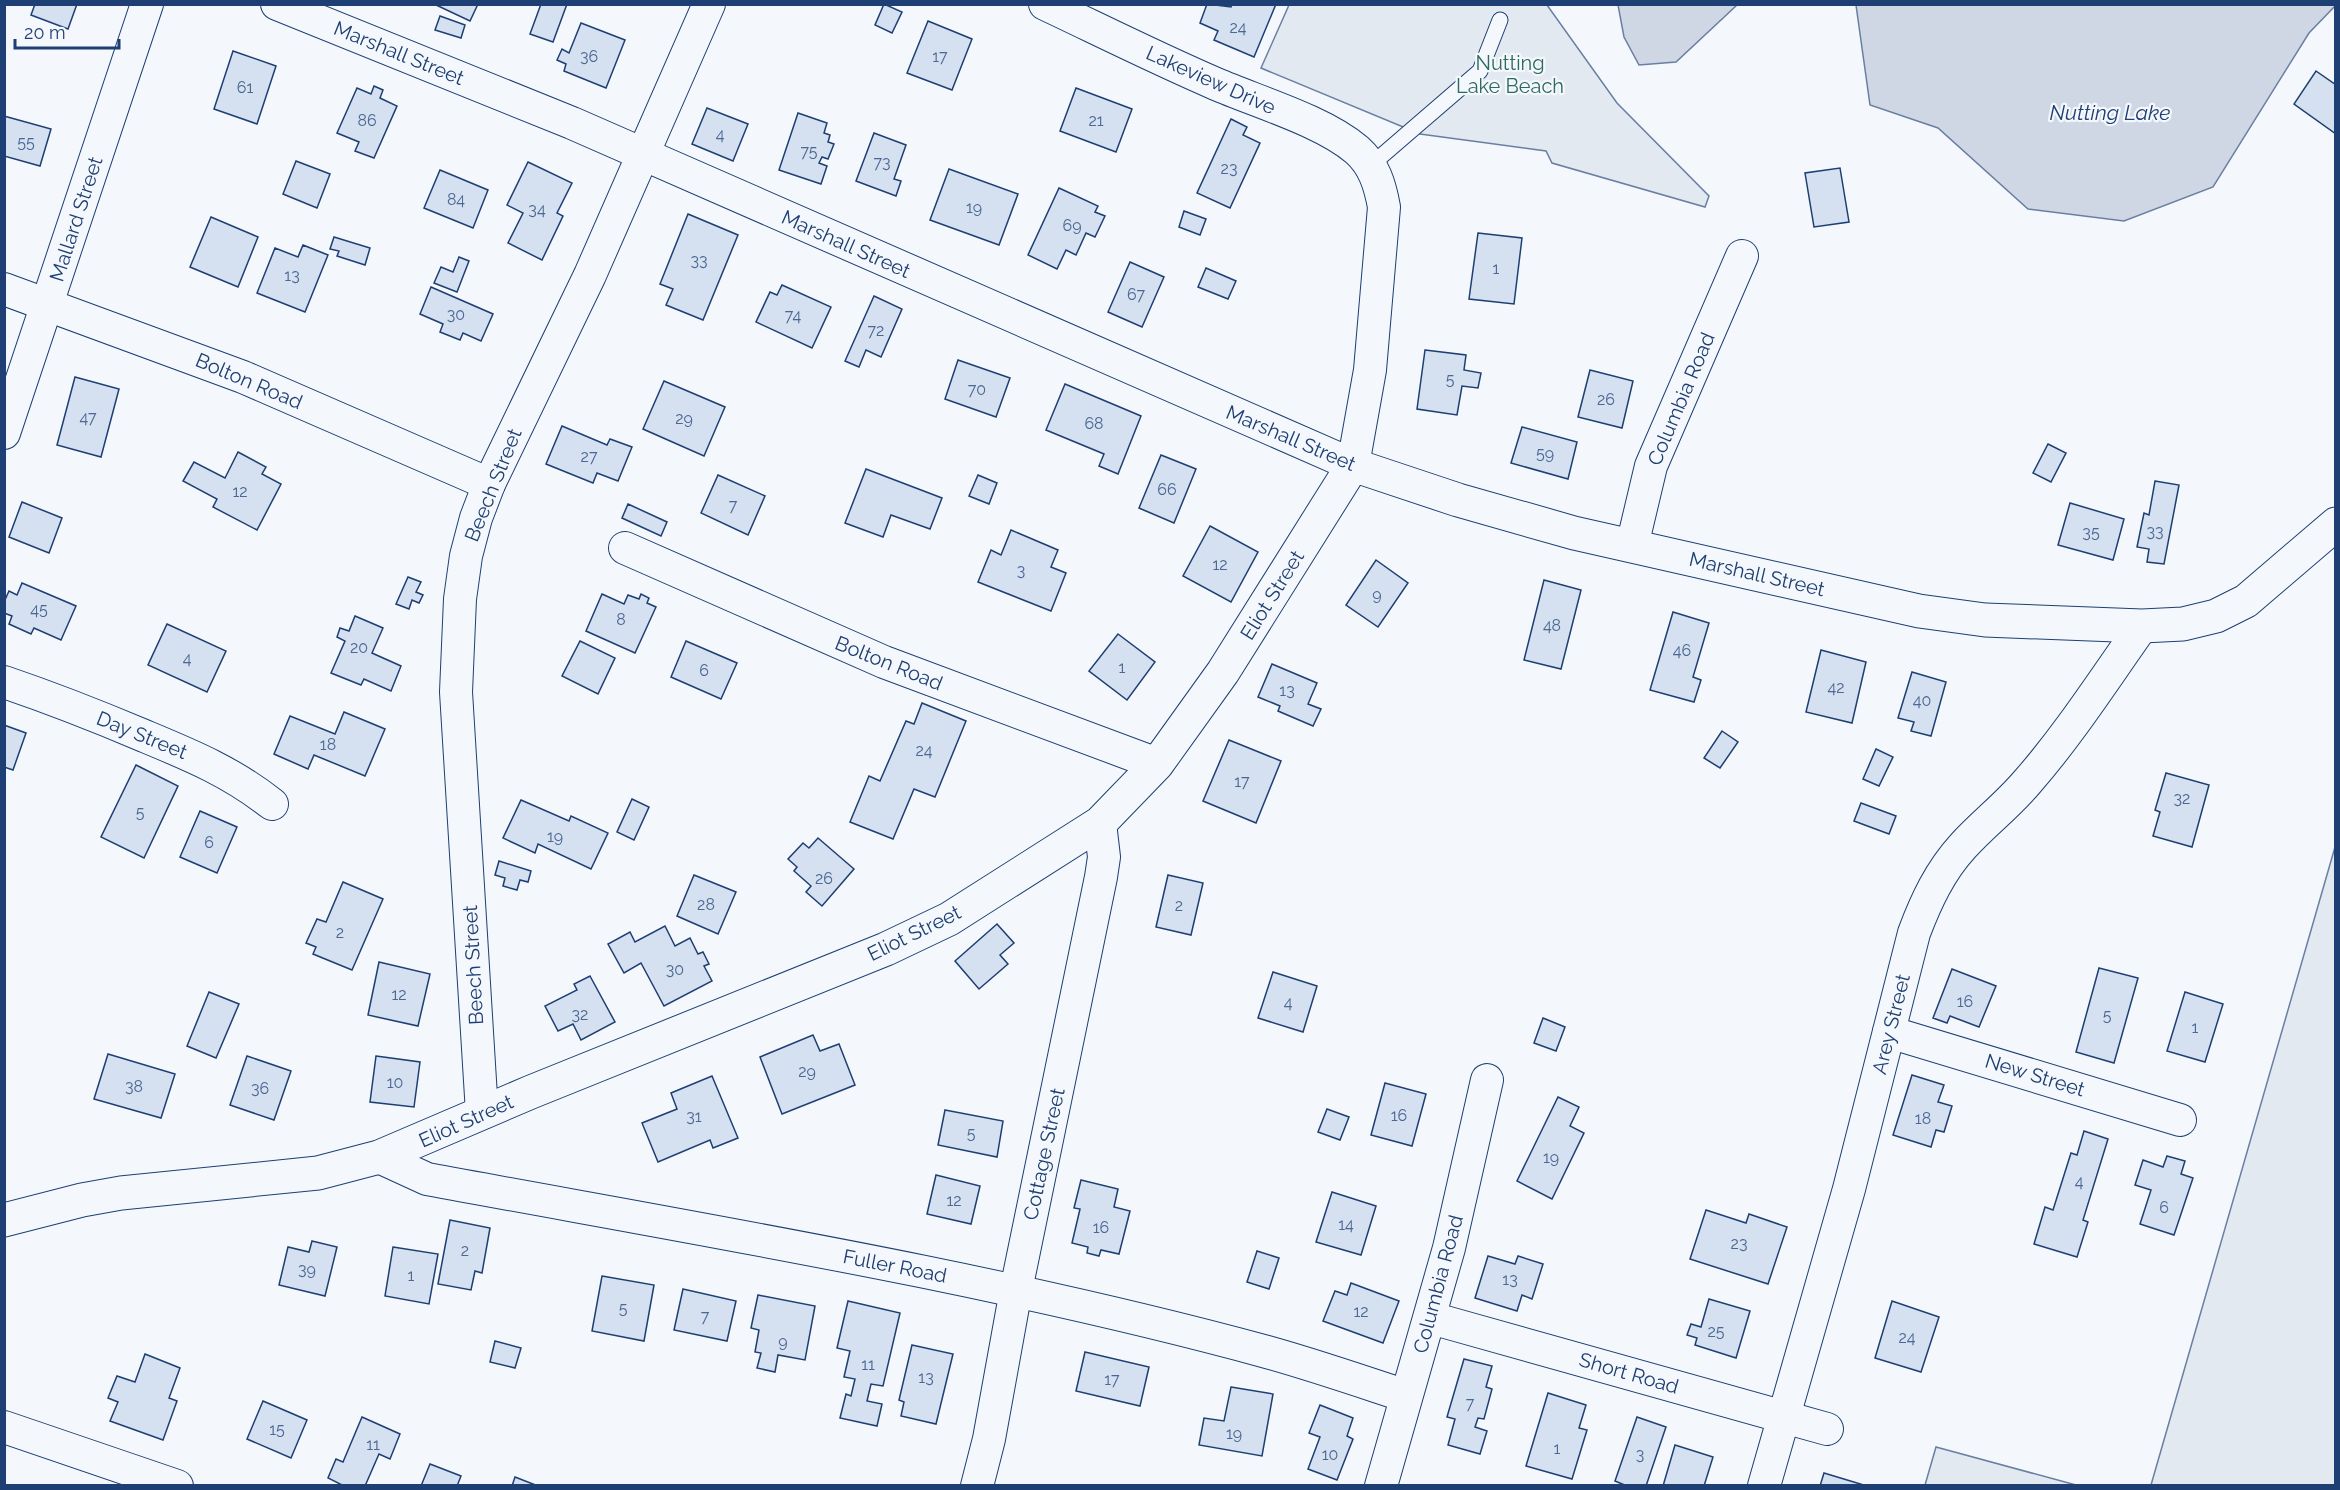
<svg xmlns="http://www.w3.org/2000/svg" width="2340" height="1490" viewBox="0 0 2340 1490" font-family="Raleway,sans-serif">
<rect width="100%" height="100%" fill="#f4f7fb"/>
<g fill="#e3e9f0" stroke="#687fa3" stroke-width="1.5">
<polygon points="1289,5 1547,5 1617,103 1709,196 1705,207 1552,163 1546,151 1420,134 1261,68"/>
<polygon points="2335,847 2335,1485 2151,1485"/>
<polygon points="1936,1447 2076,1485 1925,1485"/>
</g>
<g fill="#cfd7e4" stroke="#687fa3" stroke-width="1.5">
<polygon points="1618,5 1618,4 1737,5 1676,62 1639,65 1624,37"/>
<polygon points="1856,5 2335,4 2336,5 2309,33 2213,187 2124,221 2028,209 1938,128 1870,105"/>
</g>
<g fill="#d5e0f0" stroke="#1d3f73" stroke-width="1.5">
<polygon points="35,4 77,4 68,29 31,15"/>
<polygon points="434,4 478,4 470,21"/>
<polygon points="541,4 567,4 553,42 530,34"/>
<polygon points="884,4 902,12 892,33 875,25"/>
<polygon points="1207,4 1231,7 1232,4 1276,4 1254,57 1214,40 1218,31 1200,23"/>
<polygon points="440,16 465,25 461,38 435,30"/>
<polygon points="928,21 972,39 952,90 907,73"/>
<polygon points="581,23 625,40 606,88 564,71 566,64 557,60 562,49 569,53"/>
<polygon points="233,51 276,66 257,124 214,109"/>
<polygon points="2316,71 2336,85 2336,134 2294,104"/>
<polygon points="374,86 383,90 380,98 397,106 374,158 355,151 359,142 337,133 357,88 371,94"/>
<polygon points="1076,88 1132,109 1116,152 1060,131"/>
<polygon points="707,108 748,124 733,161 692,144"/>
<polygon points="798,113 827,123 824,133 830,135 828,142 834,144 828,159 822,157 819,163 827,166 821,184 779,170"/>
<polygon points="4,116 51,129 40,166 4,156"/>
<polygon points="1231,119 1247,127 1243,135 1260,143 1230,208 1197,193"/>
<polygon points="874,133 906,145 894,179 901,181 896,196 856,181"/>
<polygon points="296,161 330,174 317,208 283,194"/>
<polygon points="528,162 572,183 557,213 563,216 542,260 508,243 523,213 507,205"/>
<polygon points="1840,168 1849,222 1814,227 1805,173"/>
<polygon points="949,169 1018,194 999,245 930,220"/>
<polygon points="440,170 488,190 473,228 424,208"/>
<polygon points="1059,188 1098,206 1095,212 1105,216 1095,237 1086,233 1076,255 1066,250 1057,269 1028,255"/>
<polygon points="1184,211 1206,219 1200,235 1179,227"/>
<polygon points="688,214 738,235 703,320 666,305 673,289 660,284"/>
<polygon points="211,217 258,237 238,287 190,267"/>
<polygon points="1478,233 1522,238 1514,304 1469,299"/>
<polygon points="334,237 370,248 365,265 337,256 339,251 330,249"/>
<polygon points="303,245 328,255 305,312 257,293 275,248 298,257"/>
<polygon points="459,257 469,261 457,292 434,283 441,267 453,272"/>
<polygon points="1130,262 1164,277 1142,327 1108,312"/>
<polygon points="1206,268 1236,281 1228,299 1198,287"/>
<polygon points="782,285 831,307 812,348 756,322 770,292 777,295"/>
<polygon points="431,287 493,314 481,341 463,333 460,340 440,332 443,324 420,314"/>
<polygon points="874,296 902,309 881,357 866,350 859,367 845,361"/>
<polygon points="1425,350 1466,355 1464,370 1481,373 1478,388 1462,386 1457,415 1417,409"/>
<polygon points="958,360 1010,378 996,417 945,399"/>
<polygon points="1590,370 1633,381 1622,428 1578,417"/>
<polygon points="75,377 119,389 101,457 57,445"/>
<polygon points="664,381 725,407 704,456 643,429"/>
<polygon points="1065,384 1141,416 1118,474 1099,466 1104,454 1046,430"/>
<polygon points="562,426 607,445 610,439 632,447 618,481 597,473 593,483 546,464"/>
<polygon points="1522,427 1577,442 1568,479 1511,463"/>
<polygon points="2048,444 2066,453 2051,482 2033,473"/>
<polygon points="238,452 266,467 262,474 281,484 257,530 213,507 217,499 183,481 194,462 225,478"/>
<polygon points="1161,455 1196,469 1174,523 1139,508"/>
<polygon points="866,469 942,498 930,529 891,515 883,537 845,523"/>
<polygon points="718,475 765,496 748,535 701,513"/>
<polygon points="978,475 997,483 989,504 969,496"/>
<polygon points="2155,481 2179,485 2164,564 2147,562 2149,549 2137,547 2144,513 2149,515"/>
<polygon points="22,502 62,518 49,553 9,537"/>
<polygon points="2070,503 2124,519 2113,560 2058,545"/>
<polygon points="628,504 667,522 661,536 622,518"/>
<polygon points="1210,526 1258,552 1231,602 1183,576"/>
<polygon points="1011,530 1058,550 1051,567 1066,573 1051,611 978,582 991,550 1001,555"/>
<polygon points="1376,560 1408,583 1378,627 1346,605"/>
<polygon points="408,577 421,582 416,592 423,595 419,603 412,600 409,609 396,604"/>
<polygon points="1544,580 1581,590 1561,669 1524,660"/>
<polygon points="22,583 76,606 61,640 34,628 31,634 9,624 12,616 4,613 4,602 9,591 17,595"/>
<polygon points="602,594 624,604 628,595 639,599 641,594 649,598 647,603 656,607 635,653 586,631"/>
<polygon points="1673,612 1709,623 1693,677 1701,680 1694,702 1650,690"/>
<polygon points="355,616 383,628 372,653 401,666 391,691 364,679 361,685 331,673 345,641 337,637 340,628 349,631"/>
<polygon points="167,624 226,651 207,692 148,665"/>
<polygon points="1118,634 1155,662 1127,700 1089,671"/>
<polygon points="580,641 615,658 598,694 562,676"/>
<polygon points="686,641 737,663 721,699 671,677"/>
<polygon points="1821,650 1866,662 1852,723 1806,712"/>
<polygon points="1272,664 1317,683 1308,704 1321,709 1313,726 1278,711 1280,706 1258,697"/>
<polygon points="1912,672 1946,682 1931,736 1911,731 1914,722 1898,718"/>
<polygon points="922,703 966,721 935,797 914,789 893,839 850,822 869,776 880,781 906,721 914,724"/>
<polygon points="344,712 385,729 365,776 314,755 308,769 274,754 290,716 335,734"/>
<polygon points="4,725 26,733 13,770 4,767"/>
<polygon points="1722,731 1738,742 1720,768 1704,758"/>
<polygon points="1229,740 1281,761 1256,823 1203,801"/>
<polygon points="1876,749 1893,757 1879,786 1863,779"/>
<polygon points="136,765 178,786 144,858 101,837"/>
<polygon points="2166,773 2209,785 2192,847 2153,836 2160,812 2155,810"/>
<polygon points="632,799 649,807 634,840 617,832"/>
<polygon points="521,800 569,821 571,816 608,833 591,869 538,844 535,853 503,838"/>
<polygon points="1861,803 1896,816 1889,834 1854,821"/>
<polygon points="200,811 237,827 217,873 180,857"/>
<polygon points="818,838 854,869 822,906 806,892 811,886 794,871 797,867 788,859 803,843 809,848"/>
<polygon points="499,861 531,871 528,882 520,880 517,890 503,886 505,878 495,875"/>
<polygon points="694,875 736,892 718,934 677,916"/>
<polygon points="1168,875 1203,883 1191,935 1156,927"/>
<polygon points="343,882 383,899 352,970 313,954 316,947 306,943 317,919 326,922"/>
<polygon points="997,924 1014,943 1000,955 1008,964 979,989 955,961"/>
<polygon points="665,926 675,946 690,938 698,954 703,952 709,964 704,966 712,981 664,1006 641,963 624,973 608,944 630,932 635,942"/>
<polygon points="379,962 430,974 418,1026 368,1015"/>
<polygon points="2099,968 2138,978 2114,1063 2076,1052"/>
<polygon points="1952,969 1996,986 1979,1027 1950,1016 1947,1023 1933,1018"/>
<polygon points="1273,972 1317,986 1303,1032 1258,1018"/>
<polygon points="590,976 615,1022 581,1040 573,1024 558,1031 545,1006 577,990 574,984"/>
<polygon points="209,992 239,1004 216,1058 187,1046"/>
<polygon points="2185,992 2223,1004 2205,1062 2167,1051"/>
<polygon points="1543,1018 1565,1027 1556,1051 1534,1043"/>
<polygon points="813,1035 820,1051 839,1044 855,1085 782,1114 760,1057"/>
<polygon points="108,1054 175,1074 161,1118 94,1099"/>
<polygon points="247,1056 291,1071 274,1120 230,1105"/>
<polygon points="376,1056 420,1062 414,1107 370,1102"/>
<polygon points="1912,1075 1944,1085 1938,1102 1952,1106 1944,1132 1936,1130 1931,1147 1893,1135"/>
<polygon points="712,1076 738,1138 713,1148 710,1140 658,1162 642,1123 677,1109 671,1093"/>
<polygon points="1385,1083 1426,1094 1412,1146 1371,1135"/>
<polygon points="1558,1097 1579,1107 1570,1126 1584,1133 1552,1199 1517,1181"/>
<polygon points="1327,1109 1349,1117 1340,1140 1318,1132"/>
<polygon points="945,1110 1003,1121 997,1157 938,1145"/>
<polygon points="2084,1131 2108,1139 2083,1220 2088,1222 2077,1257 2034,1244 2045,1207 2053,1210 2071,1153 2077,1155"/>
<polygon points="2167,1156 2185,1161 2181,1174 2193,1178 2174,1235 2140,1224 2151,1190 2135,1185 2143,1160 2163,1167"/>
<polygon points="936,1175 980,1186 971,1224 927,1214"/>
<polygon points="1081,1180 1118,1189 1114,1207 1130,1211 1119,1254 1101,1250 1099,1256 1087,1253 1088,1247 1072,1243 1080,1209 1074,1208"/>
<polygon points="1332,1192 1376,1206 1361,1255 1316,1242"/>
<polygon points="1706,1210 1746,1223 1749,1214 1787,1227 1768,1284 1690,1259"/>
<polygon points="450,1220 490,1228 482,1273 475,1271 471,1290 438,1284"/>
<polygon points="312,1241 337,1247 325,1296 279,1285 288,1247 309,1252"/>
<polygon points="393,1247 438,1254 429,1304 385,1296"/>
<polygon points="1257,1251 1279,1258 1269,1289 1247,1282"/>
<polygon points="1488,1256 1515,1264 1518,1256 1543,1264 1532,1299 1522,1295 1517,1311 1475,1298"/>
<polygon points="602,1276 654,1285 644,1341 592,1331"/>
<polygon points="1351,1283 1399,1301 1383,1343 1323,1321 1335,1291 1347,1295"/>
<polygon points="683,1289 736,1301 727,1341 674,1330"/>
<polygon points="758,1295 815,1306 805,1360 778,1355 775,1372 757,1368 761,1353 755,1352 759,1330 751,1328"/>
<polygon points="1709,1299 1750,1311 1736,1358 1695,1345 1697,1338 1687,1335 1691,1324 1701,1327"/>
<polygon points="848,1301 900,1313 883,1386 871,1384 867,1401 882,1404 877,1426 840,1418 846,1394 851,1396 855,1379 844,1377 850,1351 837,1348"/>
<polygon points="1892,1301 1939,1317 1921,1372 1875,1358"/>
<polygon points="495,1341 521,1348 515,1368 490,1362"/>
<polygon points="912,1345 953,1354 936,1424 901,1416 904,1402 899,1400"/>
<polygon points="1085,1352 1149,1367 1140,1406 1076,1391"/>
<polygon points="145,1354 180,1368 169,1398 177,1401 163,1440 110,1421 118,1402 108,1398 117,1376 135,1382"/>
<polygon points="1464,1359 1492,1366 1486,1387 1492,1389 1484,1419 1478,1418 1475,1427 1487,1431 1480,1454 1448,1445 1455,1419 1447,1417"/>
<polygon points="1231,1387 1273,1394 1262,1456 1199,1445 1204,1418 1224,1421"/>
<polygon points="1548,1393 1586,1405 1579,1428 1587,1430 1572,1479 1526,1466"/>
<polygon points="263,1401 307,1420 291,1458 247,1439"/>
<polygon points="1320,1405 1353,1418 1347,1436 1353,1439 1337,1480 1308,1469 1320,1437 1309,1433"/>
<polygon points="362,1417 400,1434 390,1459 379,1454 365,1486 344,1486 328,1478 336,1459 343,1462"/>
<polygon points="1637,1417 1666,1427 1646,1486 1627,1486 1615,1481"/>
<polygon points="1675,1445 1713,1457 1704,1486 1663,1486"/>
<polygon points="430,1464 461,1476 457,1486 421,1486"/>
<polygon points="1824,1473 1867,1486 1820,1486"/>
<polygon points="515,1477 538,1486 512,1486"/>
</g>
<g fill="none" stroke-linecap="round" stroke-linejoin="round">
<defs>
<polyline id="lane" points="1371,165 1480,71 1500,20"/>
<g id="street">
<path d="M277 4 572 123 1353 465 1370 370 1384 207C1380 185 1374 165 1357 150 1323 121 1258 102 1216 84 1158 59 1102 31 1045 4"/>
<polyline points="4,289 243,377 489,484"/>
<polyline points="4,433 147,4"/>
<polyline points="1632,546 1651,466 1742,256"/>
<polyline points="625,548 884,662 1157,764"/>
<path d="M4 682C51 698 97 716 142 735 190 755 230 771 272 804"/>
<polyline points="1889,1032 2180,1120"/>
<polyline points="482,1113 456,692 460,599 466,556 476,518 489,484 590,275 709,4"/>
<path d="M379 1157 427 1179C708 1231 991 1277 1267 1352 1314 1365 1360 1381 1406 1396"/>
<polyline points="1431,1318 1827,1429"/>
<polyline points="4,1427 177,1486"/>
<polyline points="977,1486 989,1439 1016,1290 1101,877 1104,857 1100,823"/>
<polyline points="1381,1486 1449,1248 1487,1080"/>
<path d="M1764 1486 1849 1189 1914 933C1926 901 1940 871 1963 846 1984 823 2008 805 2028 781 2070 733 2105 678 2142 626"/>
</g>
<polyline id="secondary" points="4,1220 82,1200 121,1193 318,1173 379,1157 531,1092 886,949 949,919 1100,823 1157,764 1223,672 1353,465 1458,500 1574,533 1919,611 1985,620 2142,626 2183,624 2216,616 2246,601 2336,524"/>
</defs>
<use href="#lane" stroke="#1d3f73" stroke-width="17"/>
<use href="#street" stroke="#1d3f73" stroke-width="34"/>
<use href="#secondary" stroke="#1d3f73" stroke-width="35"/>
<use href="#lane" stroke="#f4f7fb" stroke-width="15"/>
<use href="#street" stroke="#f4f7fb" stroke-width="32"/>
<use href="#secondary" stroke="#f4f7fb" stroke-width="33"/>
</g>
<g text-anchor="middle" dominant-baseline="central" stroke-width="4.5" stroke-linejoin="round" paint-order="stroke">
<g font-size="16" fill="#4b6792">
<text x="1238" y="27">24</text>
<text x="589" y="56">36</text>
<text x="940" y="56">17</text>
<text x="245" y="87">61</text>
<text x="367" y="120">86</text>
<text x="1096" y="120">21</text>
<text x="720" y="134">4</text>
<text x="26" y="142">55</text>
<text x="809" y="151">75</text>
<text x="882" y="162">73</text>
<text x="1229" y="168">23</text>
<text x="456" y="199">84</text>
<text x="974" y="207">19</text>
<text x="537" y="209">34</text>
<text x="1072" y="225">69</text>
<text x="699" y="260">33</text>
<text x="1496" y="268">1</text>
<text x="292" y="275">13</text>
<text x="1136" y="294">67</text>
<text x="456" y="314">30</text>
<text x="793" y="315">74</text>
<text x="876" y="330">72</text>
<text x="1450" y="379">5</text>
<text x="977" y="389">70</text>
<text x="1606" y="399">26</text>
<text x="88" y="417">47</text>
<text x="684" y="418">29</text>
<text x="1094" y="423">68</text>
<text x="1545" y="453">59</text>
<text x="589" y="456">27</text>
<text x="1167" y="489">66</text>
<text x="240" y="491">12</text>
<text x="733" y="505">7</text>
<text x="2155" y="531">33</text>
<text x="2091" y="532">35</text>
<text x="1220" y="564">12</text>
<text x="1021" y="570">3</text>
<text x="1377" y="594">9</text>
<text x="39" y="609">45</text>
<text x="621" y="619">8</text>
<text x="1552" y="625">48</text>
<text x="359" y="647">20</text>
<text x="1682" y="650">46</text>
<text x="187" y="658">4</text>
<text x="1122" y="667">1</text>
<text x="704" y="670">6</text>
<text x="1836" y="687">42</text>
<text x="1287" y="690">13</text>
<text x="1922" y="700">40</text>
<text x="328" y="744">18</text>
<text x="924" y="750">24</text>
<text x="1242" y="781">17</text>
<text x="2182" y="798">32</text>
<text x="140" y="812">5</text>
<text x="555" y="836">19</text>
<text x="209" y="842">6</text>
<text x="824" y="878">26</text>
<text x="706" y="904">28</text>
<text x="1179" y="905">2</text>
<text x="340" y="932">2</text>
<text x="675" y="969">30</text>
<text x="399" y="994">12</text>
<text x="1965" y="1001">16</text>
<text x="1288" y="1002">4</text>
<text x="580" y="1014">32</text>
<text x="2107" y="1015">5</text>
<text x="2195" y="1027">1</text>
<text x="807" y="1071">29</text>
<text x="395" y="1082">10</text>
<text x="134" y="1086">38</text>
<text x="260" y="1088">36</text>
<text x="1399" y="1115">16</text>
<text x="694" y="1116">31</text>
<text x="1923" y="1118">18</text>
<text x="971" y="1133">5</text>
<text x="1551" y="1157">19</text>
<text x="2079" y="1181">4</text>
<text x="954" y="1200">12</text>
<text x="2164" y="1207">6</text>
<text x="1346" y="1224">14</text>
<text x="1101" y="1227">16</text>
<text x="1739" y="1243">23</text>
<text x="465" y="1250">2</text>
<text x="307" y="1269">39</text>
<text x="411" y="1275">1</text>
<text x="1510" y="1279">13</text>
<text x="623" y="1308">5</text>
<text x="1361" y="1311">12</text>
<text x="705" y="1316">7</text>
<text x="1716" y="1331">25</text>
<text x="1907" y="1337">24</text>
<text x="783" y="1341">9</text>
<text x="868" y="1364">11</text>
<text x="926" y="1377">13</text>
<text x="1112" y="1379">17</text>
<text x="1470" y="1403">7</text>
<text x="277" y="1429">15</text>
<text x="1234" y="1433">19</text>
<text x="373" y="1444">11</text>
<text x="1557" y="1448">1</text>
<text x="1330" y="1454">10</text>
<text x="1640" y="1454">3</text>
</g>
<g font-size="20" fill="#1d3f73" stroke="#f4f7fb">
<text transform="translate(399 53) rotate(22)">Marshall Street</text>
<text transform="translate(1211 80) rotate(24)">Lakeview Drive</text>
<text transform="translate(76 219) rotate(-72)">Mallard Street</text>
<text transform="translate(846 244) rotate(24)">Marshall Street</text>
<text transform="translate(249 381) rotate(23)">Bolton Road</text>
<text transform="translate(1681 399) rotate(-67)">Columbia Road</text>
<text transform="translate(1291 438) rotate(23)">Marshall Street</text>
<text transform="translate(493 485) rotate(-68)">Beech Street</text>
<text transform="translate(1757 574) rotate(13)">Marshall Street</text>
<text transform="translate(1272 595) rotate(-58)">Eliot Street</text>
<text transform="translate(889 663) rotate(22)">Bolton Road</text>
<text transform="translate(142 735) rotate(22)">Day Street</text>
<text transform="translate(914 933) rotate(-26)">Eliot Street</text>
<text transform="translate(473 965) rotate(-93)">Beech Street</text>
<text transform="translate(1891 1024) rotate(-76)">Arey Street</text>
<text transform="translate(2035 1075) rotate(17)">New Street</text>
<text transform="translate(466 1121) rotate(-24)">Eliot Street</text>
<text transform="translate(1044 1154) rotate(-78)">Cottage Street</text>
<text transform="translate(895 1266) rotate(11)">Fuller Road</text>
<text transform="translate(1438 1284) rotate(-75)">Columbia Road</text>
<text transform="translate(1629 1373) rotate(16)">Short Road</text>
</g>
<g font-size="20" fill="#2c6c60" stroke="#f4f7fb">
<text x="1510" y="63">Nutting<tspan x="1510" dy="23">Lake Beach</tspan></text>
</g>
<g font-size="21" font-style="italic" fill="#1d3f73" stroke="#f4f7fb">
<text x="2110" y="112">Nutting Lake</text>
</g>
</g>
<rect width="2340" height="1490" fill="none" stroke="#1d3f73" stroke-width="12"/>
<path d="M15 39v9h104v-9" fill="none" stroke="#1d3f73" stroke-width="3"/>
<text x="24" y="39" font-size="18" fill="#1d3f73" stroke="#f4f7fb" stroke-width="4.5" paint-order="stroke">20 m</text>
</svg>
